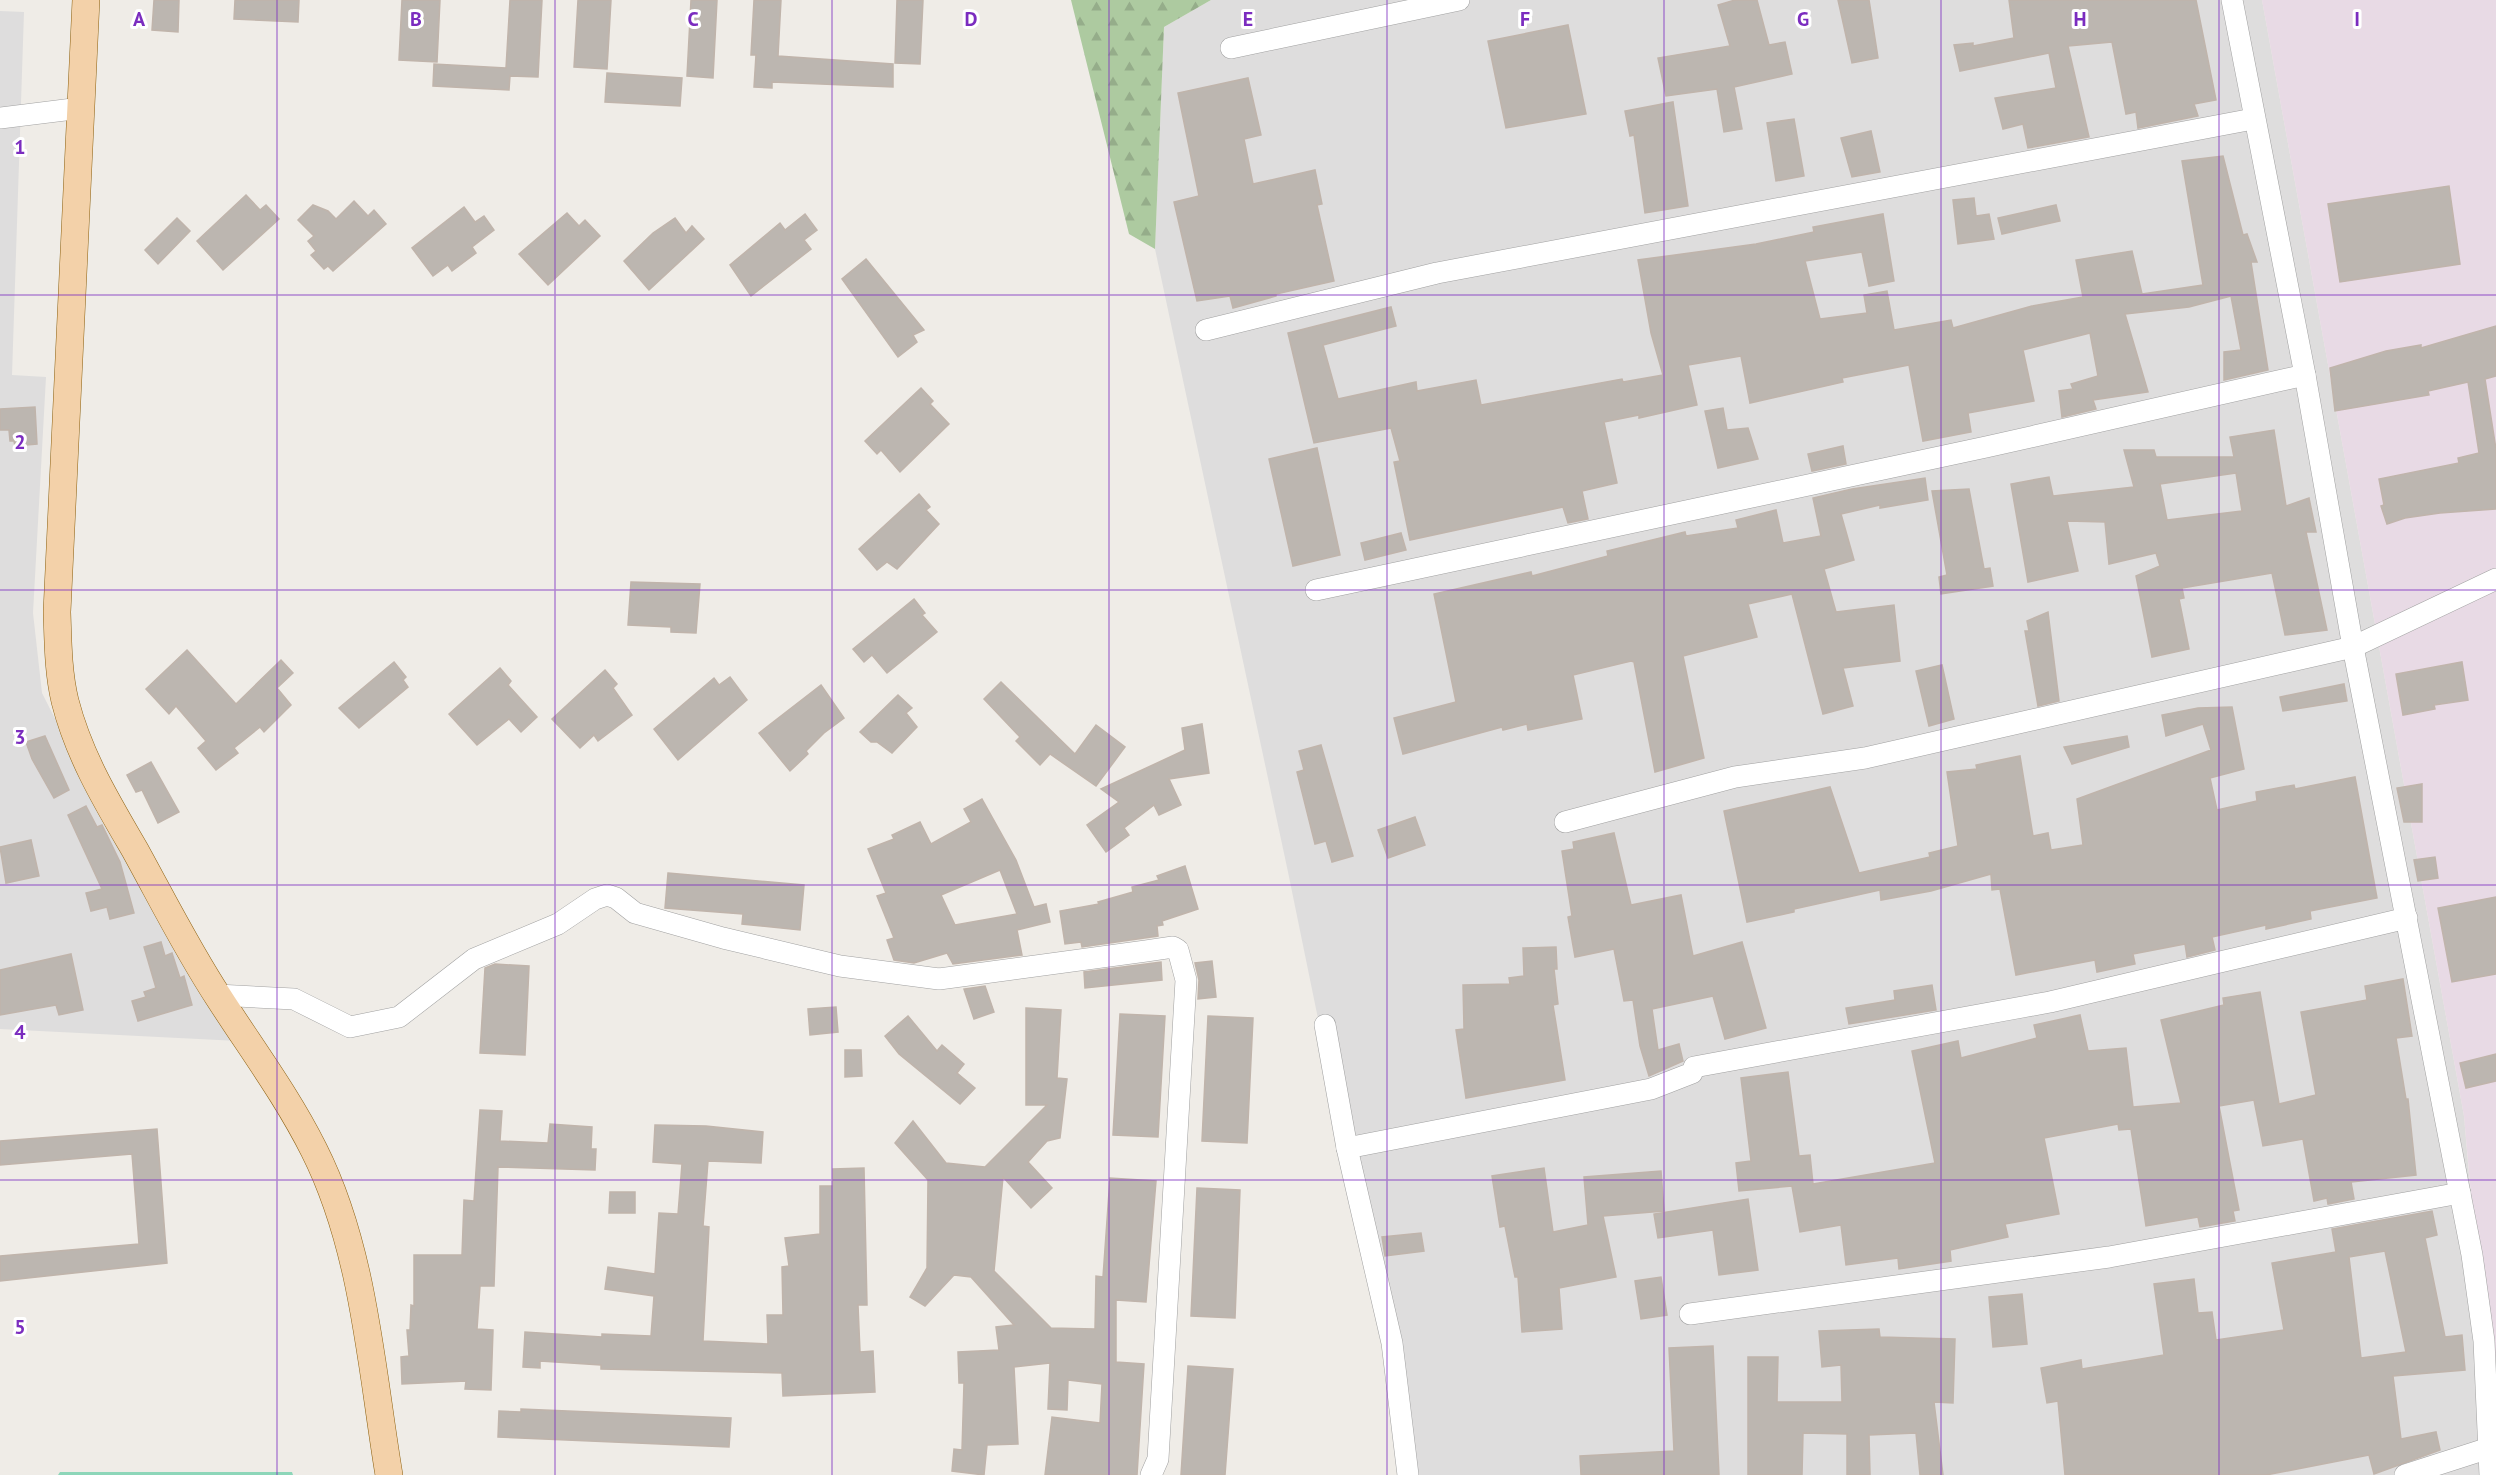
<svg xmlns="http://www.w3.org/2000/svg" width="2496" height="1475" viewBox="0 0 2496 1475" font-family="'PT Sans',sans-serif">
<defs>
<pattern id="forest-firs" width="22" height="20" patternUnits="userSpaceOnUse" patternTransform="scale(1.5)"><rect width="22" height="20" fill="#adcaa0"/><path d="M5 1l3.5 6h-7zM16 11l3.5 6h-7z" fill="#95ad8a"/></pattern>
</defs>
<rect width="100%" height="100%" fill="#efece7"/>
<g fill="#dedddd">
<polygon points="1211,0 2262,0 2464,1116 2486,1379 2490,1475 1403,1475 1375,1297 1288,872 1155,249 1164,27"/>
<polygon points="0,11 24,12 12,375 46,377 33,613 42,693 105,818 238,1041 0,1029"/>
</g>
<polygon fill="#e8dae5" points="2262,0 2496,0 2496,1475 2464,1116"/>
<polygon fill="url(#forest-firs)" points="1071,0 1211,0 1164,27 1155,249 1129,234"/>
<polygon fill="#8dd6b9" points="60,1472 292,1472 293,1475 58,1475"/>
<g fill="#bcb6b0" stroke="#c0b4ab" stroke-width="1.5" fill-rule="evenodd">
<polygon points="154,0 179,0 178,32 152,30"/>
<polygon points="235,0 299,0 298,22 234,19"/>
<polygon points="402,0 440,0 437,62 399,60"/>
<polygon points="510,0 542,0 538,77 510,76 509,90 433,86 434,64 506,68"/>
<polygon points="578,0 611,0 607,69 574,67"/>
<polygon points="691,0 717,0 713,78 687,76"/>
<polygon points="754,0 781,0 778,56 893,64 893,87 772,82 772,88 754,87 756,55 751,55"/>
<polygon points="897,0 923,0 920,64 895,63"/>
<polygon points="1735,0 1757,0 1769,45 1785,42 1792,74 1734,87 1742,129 1724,132 1717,89 1666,96 1658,58 1730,46 1718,5"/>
<polygon points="1838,0 1869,0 1878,58 1852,63"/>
<polygon points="2009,0 2196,0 2216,100 2194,104 2198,116 2138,128 2136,112 2126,114 2112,42 2068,46 2089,137 2028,148 2023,124 2003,129 1995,98 2056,88 2049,53 1960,71 1954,45 1973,43 1973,46 2014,38"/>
<polygon points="1568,25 1586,114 1506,128 1488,41"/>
<polygon points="607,73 682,78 680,106 605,102"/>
<polygon points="1248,78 1261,135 1244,139 1253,184 1315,170 1322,204 1317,205 1334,281 1276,294 1276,296 1233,308 1230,296 1197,301 1174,202 1199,196 1178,93"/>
<polygon points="1673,102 1688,206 1645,213 1634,135 1630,136 1625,111"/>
<polygon points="1794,119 1804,176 1776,181 1767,123"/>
<polygon points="1871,131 1880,172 1852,177 1841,138"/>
<polygon points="2223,156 2243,235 2247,234 2257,262 2251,262 2268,370 2224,380 2224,352 2241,350 2231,296 2189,307 2125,314 2148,392 2093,400 2096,409 2062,417 2059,391 2073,389 2071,384 2098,376 2090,333 2023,350 2034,401 1968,413 1971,432 1923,441 1909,365 1842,378 1843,382 1750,403 1741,356 1688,365 1697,405 1639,418 1639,415 1604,422 1617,483 1582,491 1588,519 1568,523 1563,507 1410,540 1394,462 1400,461 1391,428 1314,443 1288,333 1391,307 1396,326 1323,345 1338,399 1416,382 1417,391 1476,380 1481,405 1622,379 1623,382 1663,375 1651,333 1638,260 1756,244 1814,232 1813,227 1883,214 1894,281 1869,286 1862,252 1805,261 1820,319 1867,313 1864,295 1887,291 1894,330 1951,320 1953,328 2032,306 2083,297 2076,260 2132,251 2142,294 2203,285 2182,161"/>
<polygon points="2449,186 2460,264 2340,282 2328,204"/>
<polygon points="246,195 260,210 266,205 279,219 223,270 197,241"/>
<polygon points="1974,198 1976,216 1989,214 1994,239 1958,244 1953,200"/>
<polygon points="354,201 368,216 374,210 386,224 333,271 328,266 324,269 311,255 316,251 308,241 314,236 298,220 313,205 328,211 336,219"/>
<polygon points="2056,205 2060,221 2002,234 1998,218"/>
<polygon points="464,207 475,222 484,216 494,230 472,247 476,253 452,271 448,265 433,276 412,248"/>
<polygon points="567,213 579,226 585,220 600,236 548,285 519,254"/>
<polygon points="805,214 817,230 804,240 811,249 751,296 730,265 780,223 785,230"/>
<polygon points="177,218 190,231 158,264 145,250"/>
<polygon points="675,218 686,233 692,226 704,239 649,290 624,261 653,233"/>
<polygon points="866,259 924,330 913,335 917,342 898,357 842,279"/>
<polygon points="2496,326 2496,376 2485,379 2496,449 2496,509 2440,513 2405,518 2387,524 2381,506 2384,505 2379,479 2459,463 2458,458 2479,453 2468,382 2428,391 2429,395 2335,411 2330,368 2386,351 2421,345 2421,348"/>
<polygon points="921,388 933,401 930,404 949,424 900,472 881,450 877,454 865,441"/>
<polygon points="35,407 37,444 15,446 14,441 10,441 9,430 0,430 0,409"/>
<polygon points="1723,408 1727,430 1748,428 1758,459 1718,468 1705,411"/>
<path d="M2274 430 2286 506 2309 498 2316 532H2306L2327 630 2285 635 2272 573 2182 588 2184 598 2179 599 2189 649 2152 657 2136 576 2160 566 2156 553 2109 564 2105 522 2067 521 2078 571 2028 582 2011 484 2049 477 2053 496 2134 487 2124 450H2154L2156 457H2234L2230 437ZM2236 473 2242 511 2167 520 2160 484Z"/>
<polygon points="1843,446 1846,464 1812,471 1808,454"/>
<polygon points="1317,448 1340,555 1293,566 1269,459"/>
<polygon points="1925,478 1928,500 1880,508 1880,505 1841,514 1854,560 1824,569 1836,612 1894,605 1900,661 1843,668 1853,706 1823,714 1792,594 1748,604 1757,637 1683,656 1704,758 1655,772 1634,662 1631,661 1573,675 1582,719 1528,730 1527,724 1503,730 1502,727 1403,754 1394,718 1456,702 1434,594 1531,572 1532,576 1608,556 1607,551 1685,532 1686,536 1738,528 1736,520 1776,510 1783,543 1821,536 1813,498 1852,489"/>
<polygon points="1969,489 1984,569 1990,568 1993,586 1941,594 1939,577 1947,575 1932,491"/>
<polygon points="919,494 930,507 926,510 939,524 897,569 887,562 877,570 859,549"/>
<polygon points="1401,533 1406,550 1365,560 1361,543"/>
<polygon points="631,582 700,584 696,633 671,632 671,627 628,625"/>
<polygon points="914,599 925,613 922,615 937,632 887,673 872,655 864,662 853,649"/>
<polygon points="2048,612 2059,701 2038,706 2025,631 2029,631 2027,621"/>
<polygon points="187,650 236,704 281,660 293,673 277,688 291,705 264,732 260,727 234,748 238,753 216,770 198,748 206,741 176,706 169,714 146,689"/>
<polygon points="394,662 406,677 403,680 408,687 359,728 339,708"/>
<polygon points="2462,662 2468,700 2434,705 2435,709 2403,715 2396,674"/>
<polygon points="1942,665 1954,719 1929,726 1916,671"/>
<polygon points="500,668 511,681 508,685 537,717 521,732 509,719 477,745 449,714"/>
<polygon points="605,670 617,684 613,688 632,715 598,741 594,735 580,748 552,719"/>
<polygon points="730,677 747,700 678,760 654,729 714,678 719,685"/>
<polygon points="1001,682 1075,754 1096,725 1125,747 1096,786 1050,754 1040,765 1016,741 1020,737 984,699"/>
<polygon points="2344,684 2347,701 2283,711 2280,697"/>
<polygon points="821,685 844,718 824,733 806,751 808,754 790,771 759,733"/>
<polygon points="898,695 912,708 906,713 917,727 892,753 877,742 871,742 860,732"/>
<polygon points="2232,707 2244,769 2210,778 2217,810 2257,801 2256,792 2294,785 2295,789 2355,777 2377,898 2310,911 2311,919 2266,929 2266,925 2212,937 2215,950 2187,957 2185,944 2133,954 2135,964 2097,972 2095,960 2016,975 2000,889 1992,890 1991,874 1931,891 1881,900 1880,890 1794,909 1794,912 1747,922 1724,811 1830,787 1859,873 1930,857 1929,853 1958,846 1947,772 1977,769 1976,765 2020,756 2033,836 2048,833 2051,850 2083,845 2077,799 2211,750 2203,724 2166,736 2162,715 2198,708"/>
<polygon points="1202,724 1209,773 1169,779 1181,805 1159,815 1154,805 1124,828 1129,835 1106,852 1087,825 1119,802 1101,789 1185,750 1182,728"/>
<polygon points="45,736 69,790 54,798 32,759 26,742"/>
<polygon points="2127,736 2129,747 2072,764 2064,747"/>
<polygon points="1321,745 1353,856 1332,862 1326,841 1315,844 1297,772 1304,770 1299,751"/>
<polygon points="151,762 179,812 158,823 142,790 136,792 127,775"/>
<polygon points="2422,784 2422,822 2404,822 2397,788"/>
<path d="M982 799 1016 860 1034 907 1046 904 1050 922 1017 930 1022 955 953 964 947 953 914 963 894 960 887 940 894 938 877 896 886 893 868 849 894 839 892 835 920 822 931 844 971 822 964 809ZM1000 870 1017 914 955 925 941 895Z"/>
<polygon points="86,806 97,827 102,825 120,862 134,913 110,919 107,907 91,911 86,893 102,889 68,815"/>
<polygon points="1415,817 1425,845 1388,858 1378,830"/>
<polygon points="1614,833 1631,905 1681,895 1693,956 1742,942 1766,1028 1725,1039 1713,996 1652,1009 1658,1050 1679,1044 1683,1061 1649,1076 1640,1046 1633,1000 1624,1001 1614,949 1575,957 1568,917 1572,916 1562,851 1574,849 1573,842"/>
<polygon points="31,840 39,876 6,883 0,847"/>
<polygon points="2435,857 2438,878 2418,881 2414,860"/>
<polygon points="1185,866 1198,909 1162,921 1163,925 1157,926 1158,936 1082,947 1081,942 1065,944 1060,911 1099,904 1098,902 1133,892 1132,887 1159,880 1157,876"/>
<polygon points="668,873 804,885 800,930 742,924 743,914 665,908"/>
<polygon points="2496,897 2496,974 2452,982 2438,908"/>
<polygon points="161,942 165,956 172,953 180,978 184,976 192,1005 138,1021 132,1001 146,997 144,992 156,988 144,947"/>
<polygon points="1556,947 1557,969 1554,969 1558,1004 1553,1005 1565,1080 1466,1098 1456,1030 1464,1029 1463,985 1510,984 1509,978 1524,976 1523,948"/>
<polygon points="71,954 83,1010 59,1015 56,1005 0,1015 0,970"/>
<polygon points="1212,961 1216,997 1198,999 1199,980 1195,963"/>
<polygon points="1161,962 1162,980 1085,988 1084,972"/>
<polygon points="495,964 529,966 525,1055 480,1053 485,968"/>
<polygon points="2403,979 2412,1036 2396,1038 2406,1099 2408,1099 2416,1175 2351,1182 2354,1199 2328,1204 2327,1198 2314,1201 2303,1139 2263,1146 2254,1100 2219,1106 2239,1210 2233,1211 2235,1221 2200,1227 2198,1217 2146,1226 2131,1129 2119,1130 2118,1124 2044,1138 2059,1214 2005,1224 2008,1237 1950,1250 1951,1261 1899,1269 1898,1258 1846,1265 1841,1225 1800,1232 1792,1186 1739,1191 1736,1163 1751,1161 1741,1078 1788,1072 1799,1156 1810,1155 1813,1184 1935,1163 1912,1051 1958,1041 1961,1058 2037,1038 2034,1025 2080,1015 2088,1051 2126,1048 2133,1107 2181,1103 2161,1020 2224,1005 2223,998 2260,992 2279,1104 2316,1095 2301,1012 2367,1000 2365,986"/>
<polygon points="1932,985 1936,1010 1849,1024 1846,1008 1895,1000 1894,991"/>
<polygon points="985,986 994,1012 974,1019 964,989"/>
<polygon points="836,1007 838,1032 810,1035 808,1009"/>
<polygon points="1026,1008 1061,1010 1057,1078 1067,1079 1060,1138 1047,1141 1028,1162 1052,1188 1031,1208 1003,1177 994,1271 1051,1328 1095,1329 1096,1276 1103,1277 1110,1178 1156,1181 1146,1302 1116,1300 1116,1362 1144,1364 1137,1475 1045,1475 1052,1417 1100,1423 1102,1384 1068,1380 1067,1410 1048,1409 1050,1363 1014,1367 1018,1444 987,1445 984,1475 952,1471 954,1449 962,1450 964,1383 959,1383 958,1352 999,1350 996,1327 1014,1325 971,1277 954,1275 925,1306 910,1297 927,1268 928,1180 895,1143 913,1121 946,1163 985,1167 1047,1105 1026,1105"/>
<polygon points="1120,1014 1165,1016 1158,1137 1113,1135"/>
<polygon points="908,1016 937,1051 942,1045 964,1064 957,1073 975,1088 960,1104 899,1054 885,1036"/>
<polygon points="1208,1016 1253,1018 1247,1143 1202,1141"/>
<polygon points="845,1050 861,1050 862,1076 845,1077"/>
<polygon points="2496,1054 2496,1081 2466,1088 2460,1063"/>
<polygon points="480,1110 502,1111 500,1141 548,1143 550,1124 592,1127 591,1149 596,1149 595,1170 498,1167 494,1286 480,1286 477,1329 493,1330 491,1390 465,1389 466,1381 402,1384 401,1357 409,1356 407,1330 410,1330 411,1305 414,1306 414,1255 462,1255 464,1200 474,1201"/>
<polygon points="655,1125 706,1126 763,1132 761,1163 708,1161 703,1226 709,1227 703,1341 768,1344 767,1315 783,1315 782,1267 789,1266 785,1238 820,1234 820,1186 833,1186 833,1169 864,1168 867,1305 858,1305 860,1352 873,1351 875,1392 783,1396 782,1373 601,1369 601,1365 540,1361 540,1368 523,1367 525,1332 602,1337 602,1334 651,1336 654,1296 605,1289 608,1267 655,1274 659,1213 678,1214 682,1164 653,1162"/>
<polygon points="157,1129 167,1263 0,1281 0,1256 139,1244 132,1154 0,1165 0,1141"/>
<polygon points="1544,1168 1553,1232 1588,1225 1584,1177 1661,1171 1664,1211 1603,1216 1616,1277 1559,1288 1562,1329 1522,1332 1518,1277 1515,1277 1505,1226 1500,1227 1492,1176"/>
<polygon points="1197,1188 1240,1190 1235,1318 1191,1316"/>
<polygon points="610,1192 635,1192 635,1213 609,1213"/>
<polygon points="1748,1199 1758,1270 1719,1275 1713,1230 1658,1238 1654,1214"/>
<path d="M2432 1211 2437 1235 2425 1238 2445 1337 2462 1335 2465 1370 2393 1376 2401 1439 2436 1432 2440 1450 2374 1474 2369 1455 2266 1475H2065L2058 1401 2047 1403 2041 1368 2081 1360 2082 1369 2164 1355 2154 1284 2194 1279 2198 1313 2212 1312 2216 1340 2284 1330 2272 1263 2336 1252 2332 1229ZM2385 1251 2406 1352 2361 1358 2349 1257Z"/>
<polygon points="1421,1233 1424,1251 1385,1256 1382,1237"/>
<polygon points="1661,1277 1667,1315 1641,1319 1635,1281"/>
<polygon points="2022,1294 2027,1344 1993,1347 1989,1297"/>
<polygon points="1879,1329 1880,1337 1955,1339 1953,1403 1934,1402 1943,1475 1920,1475 1916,1433 1869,1435 1870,1475 1847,1475 1847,1434 1803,1433 1802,1475 1748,1475 1748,1357 1778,1357 1777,1402 1842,1402 1841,1365 1822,1367 1819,1331"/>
<polygon points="1713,1346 1719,1475 1581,1475 1580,1456 1674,1451 1669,1348"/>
<polygon points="1188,1366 1233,1369 1225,1475 1181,1475"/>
<polygon points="521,1409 731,1418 729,1447 498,1437 499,1411 521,1412"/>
</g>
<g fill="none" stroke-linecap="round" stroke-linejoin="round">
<defs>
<g id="minor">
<polyline points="2232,0 2305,375 2353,647 2472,1255 2484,1341 2490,1475"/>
<polyline points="1231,48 1459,0"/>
<polyline points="0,118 81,108"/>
<polyline points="1206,330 1437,273 2253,119"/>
<polyline points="1316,590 1986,447 2305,375"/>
<polyline points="1565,822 1735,777 1865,758 2353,647 2496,579"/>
<polyline points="217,995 294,999 350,1027 399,1017 474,959 558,924 595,899 607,895 616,898 635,913 723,938 840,966 939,979 1146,951 1173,947 1178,950 1186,980 1158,1459 1151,1475"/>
<polyline points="1325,1025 1347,1148 1392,1343 1408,1475"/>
<polyline points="1347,1148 1651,1089 1692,1073 1694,1067 2050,1002 2407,918"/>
<polyline points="1690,1314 2109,1257 2460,1193"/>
<polyline points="2405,1475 2489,1448"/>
</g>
<path id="major" d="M86 0 57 612C58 641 58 672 65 701 79 756 107 802 135 850 162 899 188 951 219 998 251 1048 287 1096 314 1150 364 1249 371 1367 389 1475"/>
</defs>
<use href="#minor" stroke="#a1a1a1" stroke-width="22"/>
<use href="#major" stroke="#8c600f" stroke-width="28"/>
<use href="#minor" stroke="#fff" stroke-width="21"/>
<use href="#major" stroke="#f3d1a9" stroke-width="27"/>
</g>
<path fill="none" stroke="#7b2cbf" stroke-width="1.5" stroke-opacity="0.55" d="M277 0V1475M555 0V1475M832 0V1475M1109 0V1475M1387 0V1475M1664 0V1475M1941 0V1475M2219 0V1475M0 295H2496M0 590H2496M0 885H2496M0 1180H2496"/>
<g font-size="20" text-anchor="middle" font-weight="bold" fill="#7b2cbf" stroke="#fff" stroke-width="6" stroke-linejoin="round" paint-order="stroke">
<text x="139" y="26">A</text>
<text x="416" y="26">B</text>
<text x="693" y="26">C</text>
<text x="971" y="26">D</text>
<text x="1248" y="26">E</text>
<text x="1525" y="26">F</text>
<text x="1803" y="26">G</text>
<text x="2080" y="26">H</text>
<text x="2357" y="26">I</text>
<text x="20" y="154">1</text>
<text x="20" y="449">2</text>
<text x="20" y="744">3</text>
<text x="20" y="1039">4</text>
<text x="20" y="1334">5</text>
</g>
</svg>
